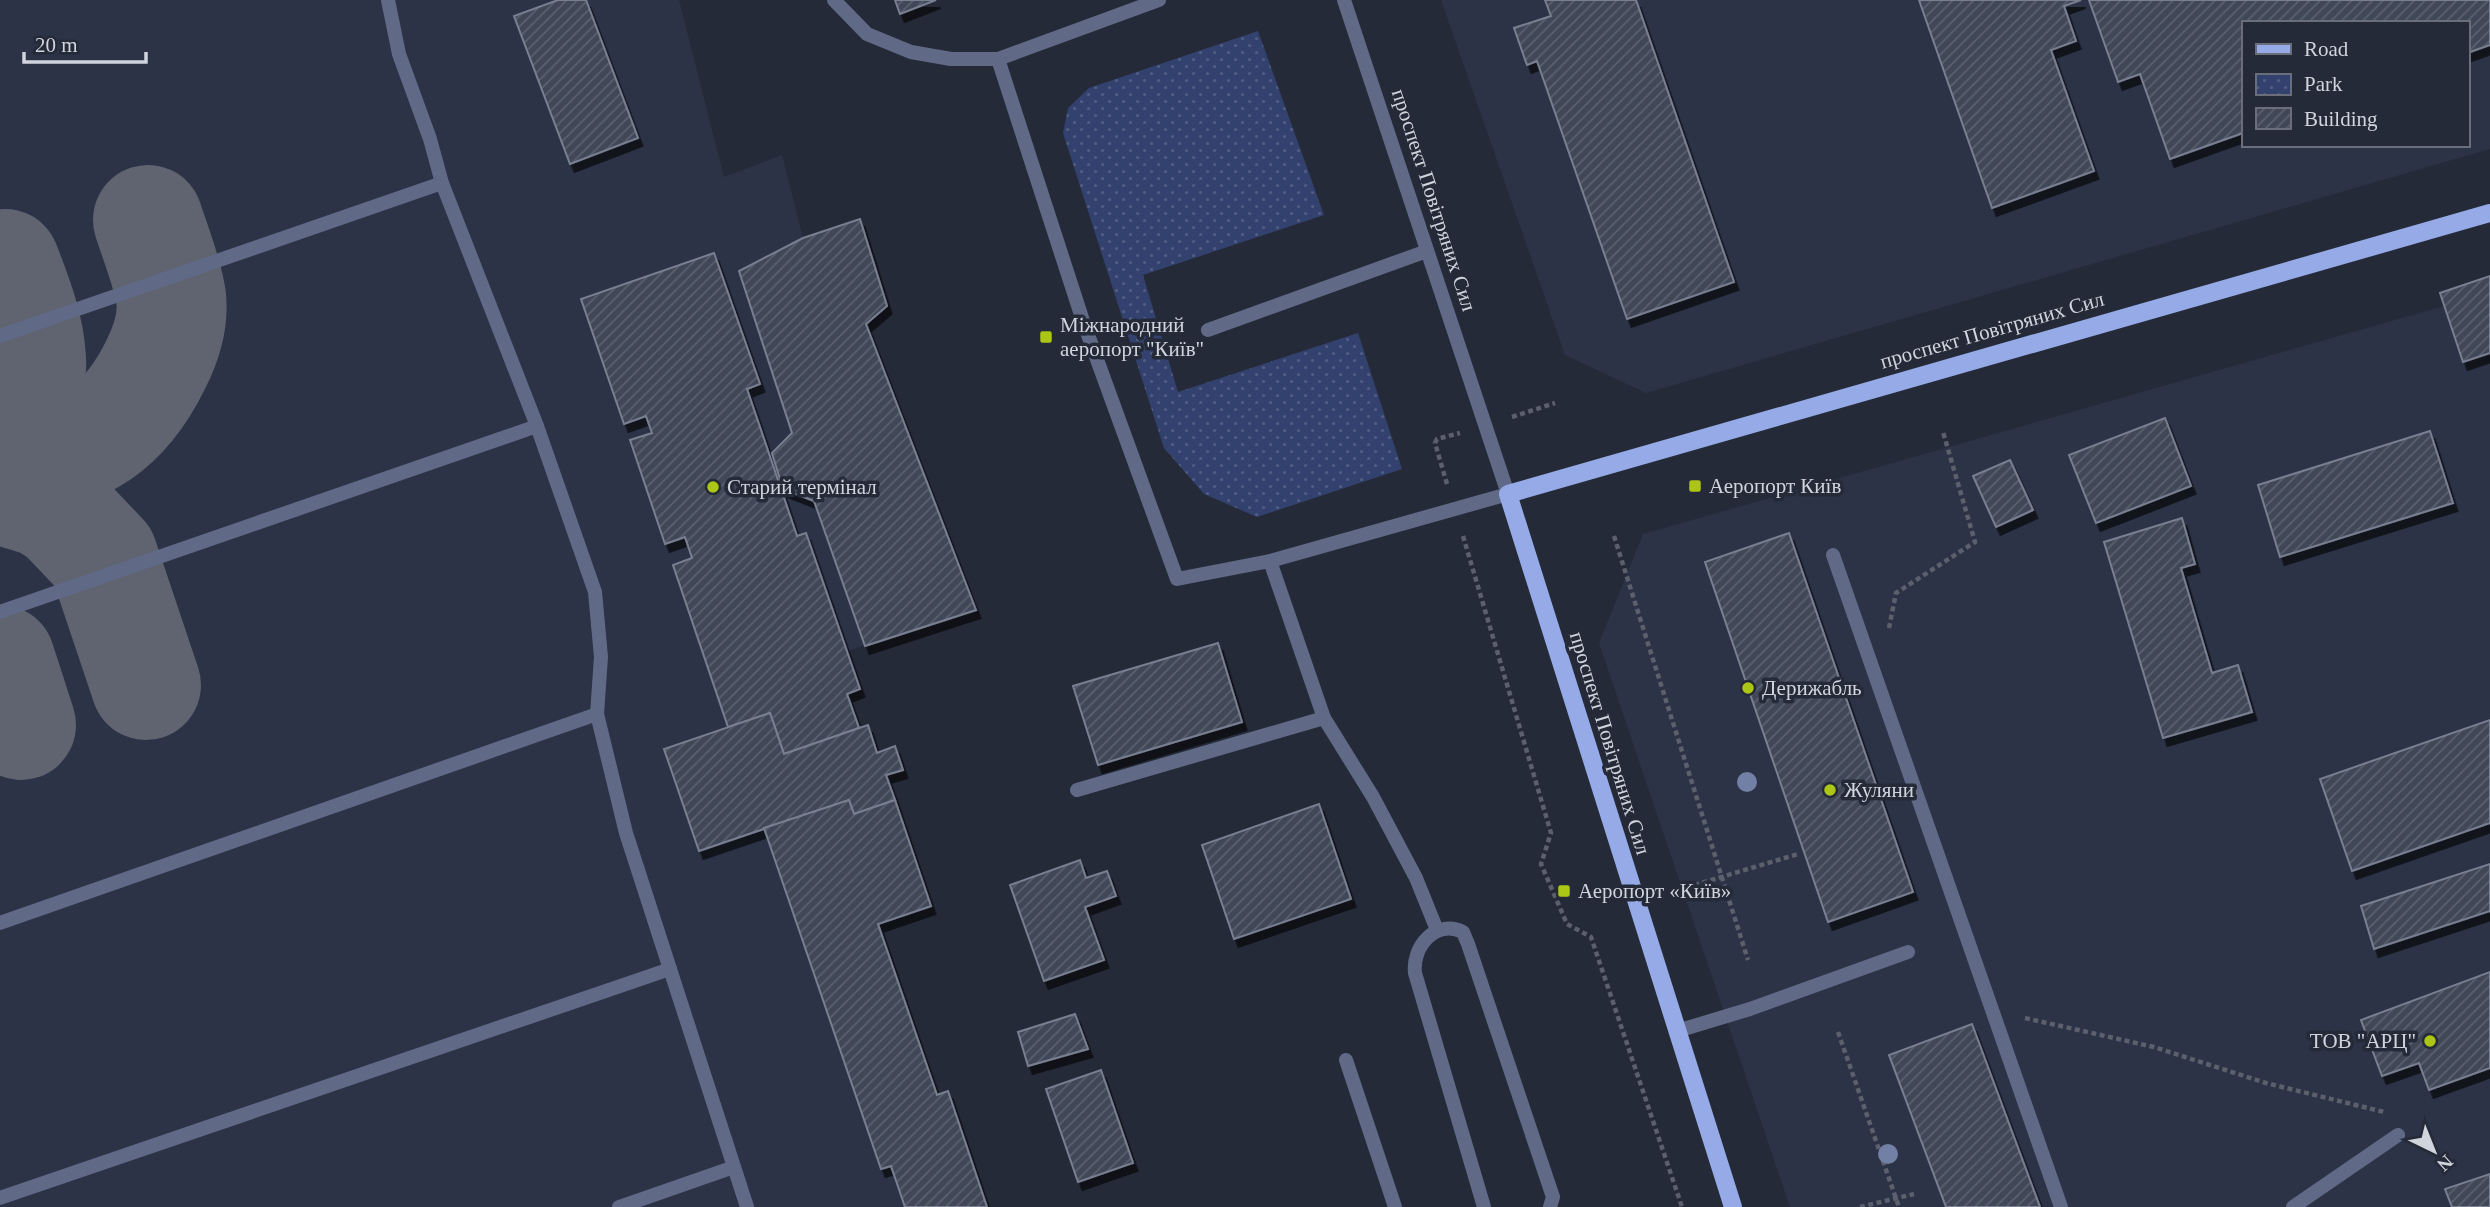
<svg xmlns="http://www.w3.org/2000/svg" width="2490" height="1207" viewBox="0 0 2490 1207" font-family="Georgia,serif">
<defs>
<pattern id="park-dots" width="8" height="8" patternUnits="userSpaceOnUse" patternTransform="scale(1.75)"><rect width="8" height="8" fill="#33416e"/><path d="M2 2h.1M6 6h.1" fill="none" stroke="#505c82" stroke-width="1.8" stroke-linecap="round"/></pattern>
<pattern id="building-hatch" width="6" height="6" patternUnits="userSpaceOnUse" patternTransform="scale(1.75)"><rect width="6" height="6" fill="#414757"/><path d="M-1 1l2-2M0 6l6-6M5 7l2-2" fill="none" stroke="#5b616f"/></pattern>
<filter id="shadow"><feDropShadow dx="4.5" dy="8" stdDeviation="0" flood-color="#0009"/></filter>
</defs>
<rect width="100%" height="100%" fill="#252a38"/>
<g fill="#2c3347" fill-rule="evenodd">
<polygon points="0,0 679,0 724,177 782,155 803,238 860,219 887,306 866,324 976,610 847,651 847,694 859,728 868,725 878,753 895,746 903,770 887,776 931,906 878,924 936,1094 948,1091 987,1207 0,1207"/>
<path d="M1441 0H2490V149L1646 393 1565 355ZM2243 23H2467V145H2243Z"/>
<polygon points="2490,293 2490,1207 1790,1207 1599,643 1643,534"/>
</g>
<polygon fill="url(#park-dots)" points="1258,31 1324,215 1143,275 1178,392 1358,333 1402,469 1257,517 1204,494 1164,448 1063,133 1068,108 1089,88"/>
<g fill="none" stroke-linecap="round" stroke-linejoin="round">
<g stroke="#5f6470" stroke-width="110">
<path d="M0 450C49 386 32 333 5 264"/>
<path d="M0 475C75 449 118 442 156 364 166 344 174 321 171 297 167 271 156 245 148 220"/>
<polyline points="0,489 43,502 63,515 103,557 146,685"/>
<polyline points="0,660 21,725"/>
</g>
</g>
<g fill="url(#building-hatch)" stroke="#787f90" stroke-width="2" filter="url(#shadow)">
<polygon points="558,0 586,0 638,138 570,164 514,16"/>
<polygon points="895,0 936,0 900,14"/>
<polygon points="1545,0 1636,0 1734,282 1627,319 1537,61 1527,65 1514,28 1551,16"/>
<polygon points="1919,0 2081,0 2064,6 2076,41 2051,50 2094,171 1992,208"/>
<polygon points="2089,0 2490,0 2490,45 2467,53 2467,23 2243,23 2243,133 2170,159 2140,74 2118,82"/>
<polygon points="860,219 887,306 866,324 976,610 865,646 814,501 783,489 772,453 792,433 739,271 803,238"/>
<polygon points="714,253 760,384 747,389 797,536 806,533 860,689 847,694 859,728 784,754 770,713 728,727 673,565 692,558 685,537 665,544 630,440 652,433 646,416 624,424 581,299"/>
<polygon points="2490,276 2490,353 2463,362 2440,293"/>
<polygon points="2165,418 2191,486 2096,523 2069,455"/>
<polygon points="2430,431 2453,503 2280,557 2258,485"/>
<polygon points="2010,460 2033,510 1996,527 1973,476"/>
<polygon points="2182,518 2195,564 2181,568 2212,673 2238,665 2252,712 2163,738 2104,542"/>
<polygon points="1789,533 1913,892 1828,922 1705,562"/>
<polygon points="1218,643 1242,722 1098,765 1073,686"/>
<polygon points="770,713 784,754 868,725 877,753 895,746 903,770 886,775 895,800 854,814 849,800 699,851 664,749"/>
<polygon points="2490,720 2490,823 2352,871 2320,779"/>
<polygon points="849,800 854,814 895,800 931,906 878,924 937,1095 948,1091 987,1207 905,1207 891,1166 881,1169 764,828"/>
<polygon points="1319,804 1351,899 1234,939 1202,845"/>
<polygon points="1080,860 1086,878 1107,871 1116,896 1085,907 1104,960 1044,981 1010,885"/>
<polygon points="2490,864 2490,911 2374,949 2361,906"/>
<polygon points="2490,972 2490,1068 2429,1090 2419,1063 2382,1076 2361,1020"/>
<polygon points="1075,1014 1088,1049 1028,1066 1018,1032"/>
<polygon points="1972,1024 2040,1207 1946,1207 1889,1055"/>
<polygon points="1101,1070 1133,1163 1078,1182 1046,1089"/>
<polygon points="2490,1174 2490,1207 2452,1207 2445,1189"/>
</g>
<g fill="none" stroke-linecap="round" stroke-linejoin="round">
<g stroke="#5c606d" stroke-width="4.5" stroke-dasharray="5 3.5" stroke-linecap="butt">
<polyline points="1512,417 1555,403"/>
<polyline points="1447,484 1435,443 1437,439 1460,433"/>
<polyline points="1463,536 1551,833 1541,864 1567,924 1591,937 1682,1207"/>
<polyline points="1614,536 1748,960"/>
<polyline points="1889,628 1896,593 1975,542 1943,432"/>
<polyline points="1678,890 1798,854"/>
<polyline points="2025,1018 2154,1047 2266,1083 2384,1112"/>
<polyline points="1838,1032 1899,1207"/>
<polyline points="1860,1207 1914,1194"/>
</g>
<g stroke="#606a87" stroke-width="14">
<polyline points="388,0 399,54 430,139 442,183 537,426"/>
<polyline points="834,0 867,34 911,52 951,59 998,59 1159,0"/>
<polyline points="998,59 1083,321 1177,579 1270,561 1508,494"/>
<polyline points="1208,330 1427,251"/>
<polyline points="0,336 442,183"/>
<polyline points="1833,555 2061,1207"/>
<polyline points="1270,561 1324,718 1373,797 1416,878 1437,930"/>
<polyline points="0,612 537,426 595,592 601,657 597,714"/>
<polyline points="1077,790 1324,718"/>
<polyline points="0,923 597,714 626,833 747,1207"/>
<polyline points="1677,1031 1750,1009 1908,952"/>
<polyline points="1346,1060 1395,1207"/>
<polyline points="0,1198 670,969"/>
<polyline points="619,1207 734,1167"/>
<path d="M1484 1207 1415 973C1412 946 1436 919 1463 932L1468 944 1553 1197 1550 1207"/>
<polyline points="2293,1207 2398,1135"/>
</g>
<polyline stroke="#606a87" stroke-width="14" points="1344,0 1508,494"/>
<polyline stroke="#95aae6" stroke-width="18" points="1733,1207 1508,494 2490,213"/>
</g>
<g fill="#7380a5">
<circle cx="1747" cy="782" r="10"/>
<circle cx="1888" cy="1154" r="10"/>
</g>
<g fill="#abc615" stroke="#252a38" stroke-width="2.5">
<rect x="1039" y="330" width="14" height="14" rx="3.5"/>
<rect x="1688" y="479" width="14" height="14" rx="3.5"/>
<circle cx="713" cy="487" r="7"/>
<circle cx="1748" cy="688" r="7"/>
<circle cx="1830" cy="790" r="7"/>
<rect x="1557" y="884" width="14" height="14" rx="3.5"/>
<circle cx="2430" cy="1041" r="7"/>
</g>
<g text-anchor="middle" dominant-baseline="central" stroke-width="7" stroke-linejoin="round" paint-order="stroke">
<g font-size="21" fill="#d0d4dd" stroke="#252a38">
<text transform="translate(1434 200) rotate(72)">проспект Повітряних Сил</text>
<text transform="translate(1992 330) rotate(-16)">проспект Повітряних Сил</text>
<text transform="translate(1610 743) rotate(73)">проспект Повітряних Сил</text>
</g>
<g font-size="21" fill="#d0d4dd" stroke="#252a38" text-anchor="start">
<text x="1060" y="325">Міжнародний<tspan x="1060" dy="24">аеропорт "Київ"</tspan></text>
<text x="1709" y="486">Аеропорт Київ</text>
<text x="727" y="487">Старий термінал</text>
<text x="1762" y="688">Дерижабль</text>
<text x="1844" y="790">Жуляни</text>
<text x="1578" y="891">Аеропорт «Київ»</text>
<text x="2416" y="1041" text-anchor="end">ТОВ "АРЦ"</text>
</g>
</g>
<rect x="2242" y="21" width="228" height="126" fill="#252a38" stroke="#696e7a" stroke-width="2"/>
<rect x="2256" y="44" width="35" height="10" fill="#95aae6" stroke="#696e7a" stroke-width="2"/>
<text x="2304" y="56" font-size="21" fill="#d0d4dd">Road</text>
<rect x="2256" y="74" width="35" height="21" fill="url(#park-dots)" stroke="#696e7a" stroke-width="2"/>
<text x="2304" y="91" font-size="21" fill="#d0d4dd">Park</text>
<rect x="2256" y="108" width="35" height="21" fill="url(#building-hatch)" stroke="#696e7a" stroke-width="2"/>
<text x="2304" y="126" font-size="21" fill="#d0d4dd">Building</text>
<g transform="translate(2434 1151) rotate(137)" stroke="#252a38" stroke-width="5" paint-order="stroke">
<path d="M0-5L12 26L0 18L-12 26Z" fill="#d0d4dd"/>
<text y="-10" font-size="19" font-weight="bold" text-anchor="middle" fill="#d0d4dd">N</text>
</g>
<path d="M24 52v10h122v-10" fill="none" stroke="#d0d4dd" stroke-width="3.5"/>
<text x="35" y="52" font-size="21" fill="#d0d4dd" stroke="#252a38" stroke-width="5" paint-order="stroke">20 m</text>
</svg>
